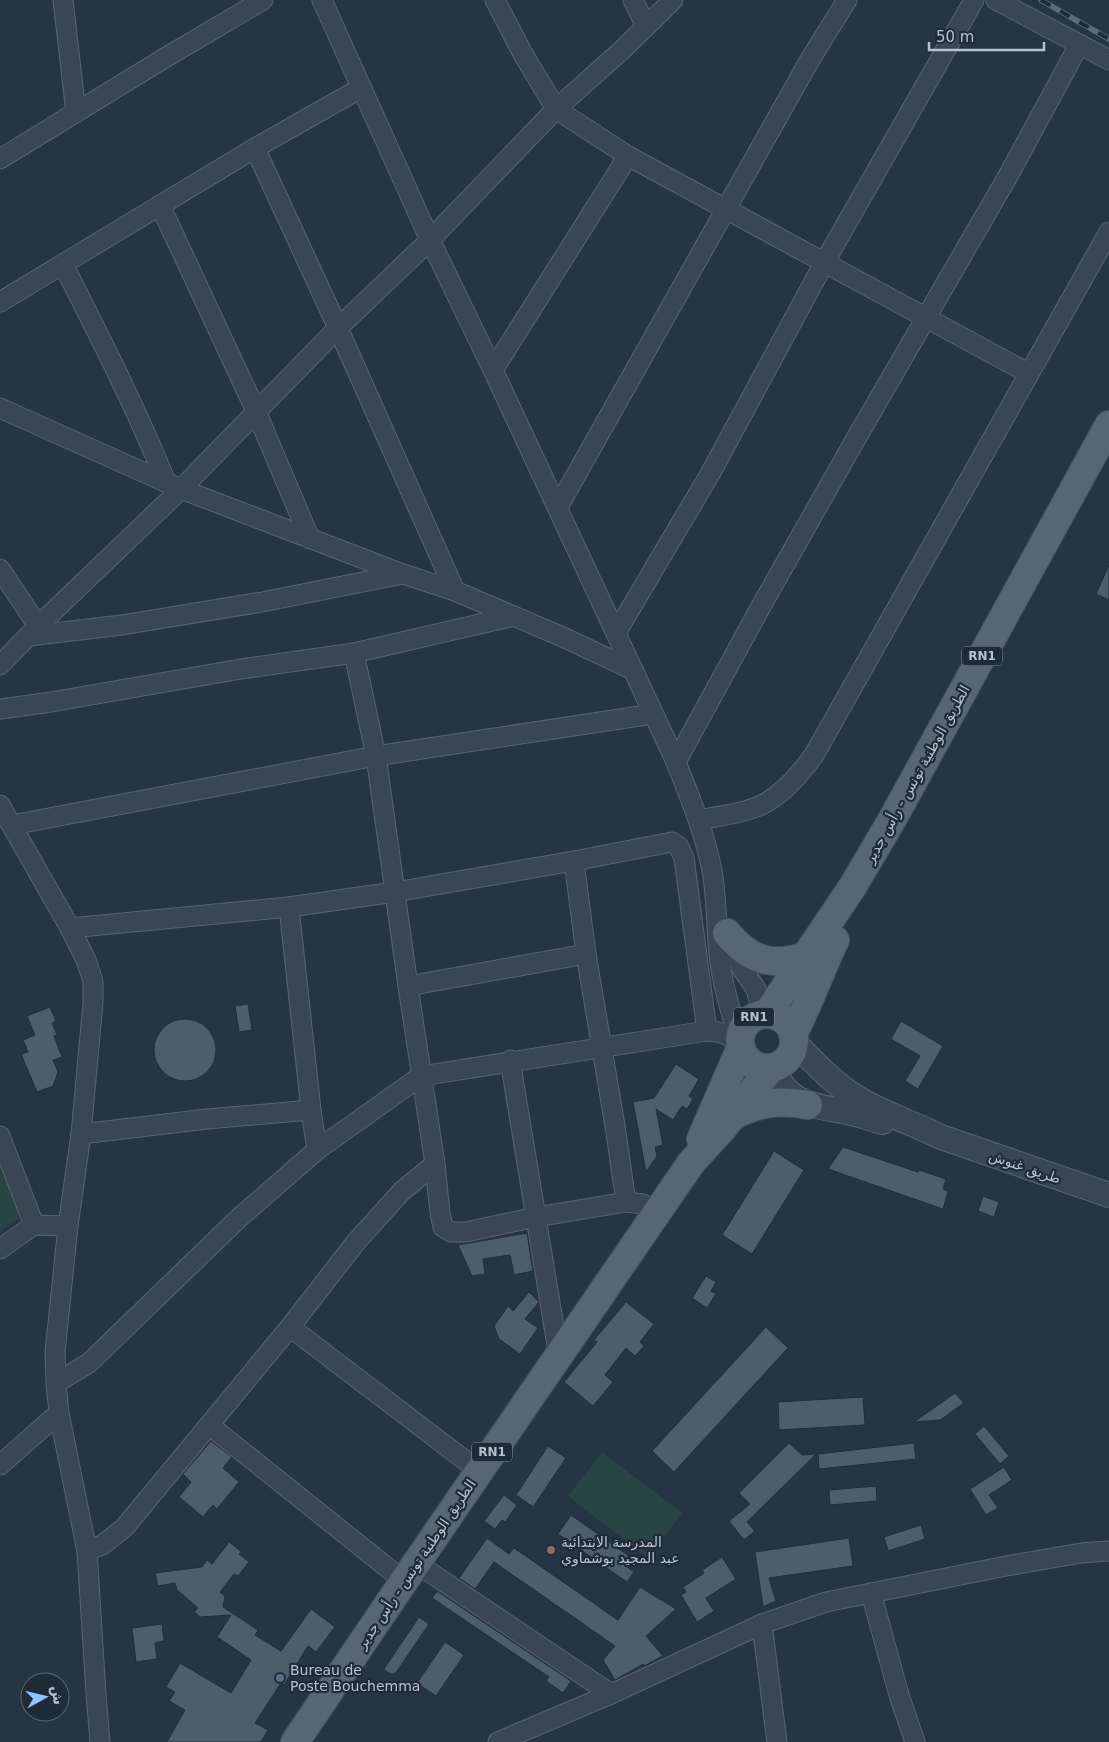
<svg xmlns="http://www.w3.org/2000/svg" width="1109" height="1742" viewBox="0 0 1109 1742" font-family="'DejaVu Sans','Noto Naskh Arabic',sans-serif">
<rect width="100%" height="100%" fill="#263543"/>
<g fill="#284444">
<polygon points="0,1156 22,1216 0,1231"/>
<polygon points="602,1452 682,1513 648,1558 568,1496"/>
</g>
<g fill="#4c5d6b" stroke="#212e3a">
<polygon points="1109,565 1109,600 1096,594"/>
<polygon points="248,1004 252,1030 239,1032 235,1006"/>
<polygon points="50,1007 56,1021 52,1023 57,1035 54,1036 62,1057 53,1060 58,1072 53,1086 37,1092 21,1054 28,1052 23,1040 35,1035 27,1016"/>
<circle cx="185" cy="1050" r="31"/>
<polygon points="901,1021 943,1046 918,1089 905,1081 920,1056 891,1039"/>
<polygon points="676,1064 699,1079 689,1096 693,1099 687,1109 682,1106 673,1120 656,1109 663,1145 655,1147 657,1156 646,1172 633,1102 654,1098"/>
<polygon points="843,1147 918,1172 919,1170 946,1179 943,1189 948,1191 943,1209 828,1169"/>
<polygon points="774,1151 804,1170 752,1254 722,1235"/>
<polygon points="983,1196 999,1202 994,1217 978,1211"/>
<polygon points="527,1233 533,1271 514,1275 510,1255 483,1259 485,1274 472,1276 458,1245"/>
<polygon points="706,1276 716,1282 711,1291 716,1294 707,1308 692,1298"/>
<polygon points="529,1292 539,1302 525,1319 538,1328 520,1354 499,1339 494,1326 508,1306 513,1311"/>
<polygon points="626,1302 654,1324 640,1342 644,1346 635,1356 626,1348 605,1375 613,1382 593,1406 564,1382 597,1342 594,1340"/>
<polygon points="766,1327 788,1348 674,1472 652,1451"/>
<polygon points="955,1393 964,1403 940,1420 914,1422"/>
<polygon points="863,1397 865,1425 779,1430 778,1402"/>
<polygon points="984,1426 1009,1456 1000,1464 975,1434"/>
<polygon points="211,1441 232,1457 223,1468 239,1482 217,1509 213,1505 203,1517 179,1497 191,1482 183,1474"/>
<polygon points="789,1443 802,1455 816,1454 747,1522 755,1531 744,1540 729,1521 750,1504 739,1493"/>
<polygon points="914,1443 916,1459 819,1469 818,1454"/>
<polygon points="548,1446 566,1458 533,1507 516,1495"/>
<polygon points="1004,1467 1012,1480 989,1495 998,1508 986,1515 970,1489"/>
<polygon points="876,1486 877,1501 830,1505 829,1490"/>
<polygon points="504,1495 517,1505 505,1522 502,1520 495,1529 484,1521"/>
<polygon points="571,1515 629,1556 623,1564 634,1572 627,1582 558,1534"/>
<polygon points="921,1525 925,1539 888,1551 884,1537"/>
<polygon points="487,1538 509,1554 514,1548 618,1620 640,1587 676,1609 646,1636 663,1656 644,1666 643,1664 615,1680 603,1660 615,1646 494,1562 475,1589 459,1578"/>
<polygon points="849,1538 853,1566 769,1578 776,1601 763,1607 755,1552"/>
<polygon points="229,1542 242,1552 239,1554 249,1562 238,1576 234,1574 220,1592 225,1596 223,1607 258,1630 255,1635 281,1651 311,1609 335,1627 316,1652 308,1646 284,1685 281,1683 255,1723 268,1730 261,1742 167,1742 185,1710 169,1701 175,1692 166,1687 180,1663 231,1693 251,1660 217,1637 231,1615 200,1617 194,1612 198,1608 177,1590 175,1583 158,1586 155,1573 202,1567 207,1560 212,1564"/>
<polygon points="722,1557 736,1579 706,1598 714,1611 697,1622 681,1595 686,1592 683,1587 704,1573 702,1570"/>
<polygon points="437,1591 571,1681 563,1693 546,1681 549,1677 432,1598"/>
<polygon points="419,1617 429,1624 395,1674 390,1674 384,1669"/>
<polygon points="162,1624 164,1641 155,1643 157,1659 136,1662 132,1628"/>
<polygon points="445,1642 464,1655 436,1696 417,1683"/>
</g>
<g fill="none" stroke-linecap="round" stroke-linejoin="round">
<defs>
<g id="minor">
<polyline points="63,0 76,113"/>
<path d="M322 0 430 240 493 370 676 762C690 798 705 833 712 871 717 898 716 926 719 954 722 984 731 1013 740 1043"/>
<polyline points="495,0 523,54 556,109 628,156 1028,373"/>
<polyline points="633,0 646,26"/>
<polyline points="996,0 1109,60"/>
<polyline points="255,148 338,328 455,591"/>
<polyline points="0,159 163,59 263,0"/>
<polyline points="160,205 256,411 310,539"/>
<path d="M63 264C99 336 136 407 166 482"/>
<polyline points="0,302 255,148 361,88"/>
<polyline points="493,370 628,156"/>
<polyline points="0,408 181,489 403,574 455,591 565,638 633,670"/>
<polyline points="558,507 811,58 847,0"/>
<polyline points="0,569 38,626"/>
<polyline points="616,633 710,474 824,263 974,0"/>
<polyline points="29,636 122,625 262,602 403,574"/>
<polyline points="354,653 376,756 408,986 435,1164 440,1213 443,1227 451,1232 466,1232 536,1217 626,1202 643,1204 656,1215"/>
<polyline points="0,665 38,626 181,489 338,328 430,240 556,109 622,50 673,0"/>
<polyline points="0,709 51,702 241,669 354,653 514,616"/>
<polyline points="676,762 759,610 854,442 1008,176 1079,45"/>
<polyline points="0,805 70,928 86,960 93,981 93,1003 81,1134 68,1226 55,1352 56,1383 59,1413 87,1551 96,1694 100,1742"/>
<path d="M698 820C719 816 749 813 767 802 786 791 801 773 814 755L1109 232"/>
<polyline points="12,825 376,756 653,714"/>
<polyline points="574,861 586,954 615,1126 626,1202"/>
<polyline points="289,907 311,1110 317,1150"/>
<polyline points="70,928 289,907 395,892 574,861 672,842 679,847 684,858 707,1031"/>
<polyline points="729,940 741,967 756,989 763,1014"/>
<polyline points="408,986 586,954"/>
<polyline points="510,1060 559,1357"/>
<polyline points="81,1134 207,1119 311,1110"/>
<polyline points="0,1136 34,1225"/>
<polyline points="0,1249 34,1225 68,1226"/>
<polyline points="290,1327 479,1471"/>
<path d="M56 1383 89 1363 240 1217 317 1150 421 1076 707 1031C721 1031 731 1035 740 1045"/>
<polyline points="209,1425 404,1581"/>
<polyline points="0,1465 59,1413"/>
<polyline points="87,1551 102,1545 124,1528 290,1327 356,1242 402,1191 435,1164"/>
<polyline points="416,1563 611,1694"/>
<polyline points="871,1593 899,1695 915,1742"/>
<polyline points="762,1624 777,1742"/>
<polyline points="498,1742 611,1694 762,1624 826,1602 1001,1567 1081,1553 1109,1551"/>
</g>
<g id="tertiary">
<path d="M794 1042C813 1061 831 1081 854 1096 880 1113 914 1123 941 1137L1109 1195"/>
<path d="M773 1068C789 1110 823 1105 859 1115 867 1117 874 1120 882 1122"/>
</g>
<g id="primary">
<path d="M727 933C750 961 774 968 808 955"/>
<polyline points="767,1014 853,886 893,818 1109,425"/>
<circle cx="767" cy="1041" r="27"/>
<path d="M793 1034C809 1004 820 971 835 940"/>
<path d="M734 1115C761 1102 779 1100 808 1105"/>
<polyline points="701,1139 741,1047"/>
<polyline points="295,1742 404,1581 691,1163 722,1129 771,1068"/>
</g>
</defs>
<use href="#minor" stroke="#586570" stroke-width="21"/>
<use href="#tertiary" stroke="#586570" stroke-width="26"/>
<use href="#primary" stroke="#44505c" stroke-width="30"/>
<use href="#minor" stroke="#3a4752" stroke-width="19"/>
<use href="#tertiary" stroke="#3a4752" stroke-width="24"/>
<use href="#primary" stroke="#586672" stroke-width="28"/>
<defs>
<polyline id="rail" points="1041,0 1109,39"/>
</defs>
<use href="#rail" stroke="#5c6b79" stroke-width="5.5"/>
<use href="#rail" stroke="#1f2c38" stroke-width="4" stroke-dasharray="11" stroke-linecap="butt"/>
</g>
<circle fill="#8d6e63" stroke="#1f2c38" stroke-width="2" cx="551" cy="1550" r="5"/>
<circle fill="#5c6f8a" stroke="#1f2c38" stroke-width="2" cx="280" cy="1678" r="5"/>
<g text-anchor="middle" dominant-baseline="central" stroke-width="4.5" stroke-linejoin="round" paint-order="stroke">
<g fill="#1f2c38" stroke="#8995a0" stroke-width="1">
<rect x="962" y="646.5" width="40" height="19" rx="4"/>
<rect x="734" y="1007.5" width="40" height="19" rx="4"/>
<rect x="472" y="1442.5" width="40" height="19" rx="4"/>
</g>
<g font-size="12" font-weight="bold" fill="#b7c2cc">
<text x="982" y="656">RN1</text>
<text x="754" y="1017">RN1</text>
<text x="492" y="1452">RN1</text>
</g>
<g font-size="14" fill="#b7c2cc" stroke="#1f2c38">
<text transform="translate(917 774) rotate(-61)">الطريق الوطنية تونس - رأس جدير</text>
<text transform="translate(1025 1167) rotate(19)">طريق غنوش</text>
<text transform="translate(416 1564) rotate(-56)">الطريق الوطنية تونس - رأس جدير</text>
</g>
<g font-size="14" fill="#b7c2cc" stroke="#1f2c38" text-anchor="start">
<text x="561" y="1542">المدرسة الابتدائية<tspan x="561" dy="16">عبد المجيد بوشماوي</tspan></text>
<text x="290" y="1670">Bureau de<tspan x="290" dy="16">Poste Bouchemma</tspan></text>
</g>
</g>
<g transform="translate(45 1697) rotate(82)"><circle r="24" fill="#1f2c38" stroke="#5c6873"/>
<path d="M0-4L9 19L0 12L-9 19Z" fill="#8ec4fb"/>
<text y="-8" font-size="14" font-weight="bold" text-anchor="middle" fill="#b7c2cc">ش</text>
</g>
<path d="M929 42v8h115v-8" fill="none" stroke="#b7c2cc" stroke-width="2.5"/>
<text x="936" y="42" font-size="15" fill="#b7c2cc" stroke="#1f2c38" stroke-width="4" paint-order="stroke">50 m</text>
</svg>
